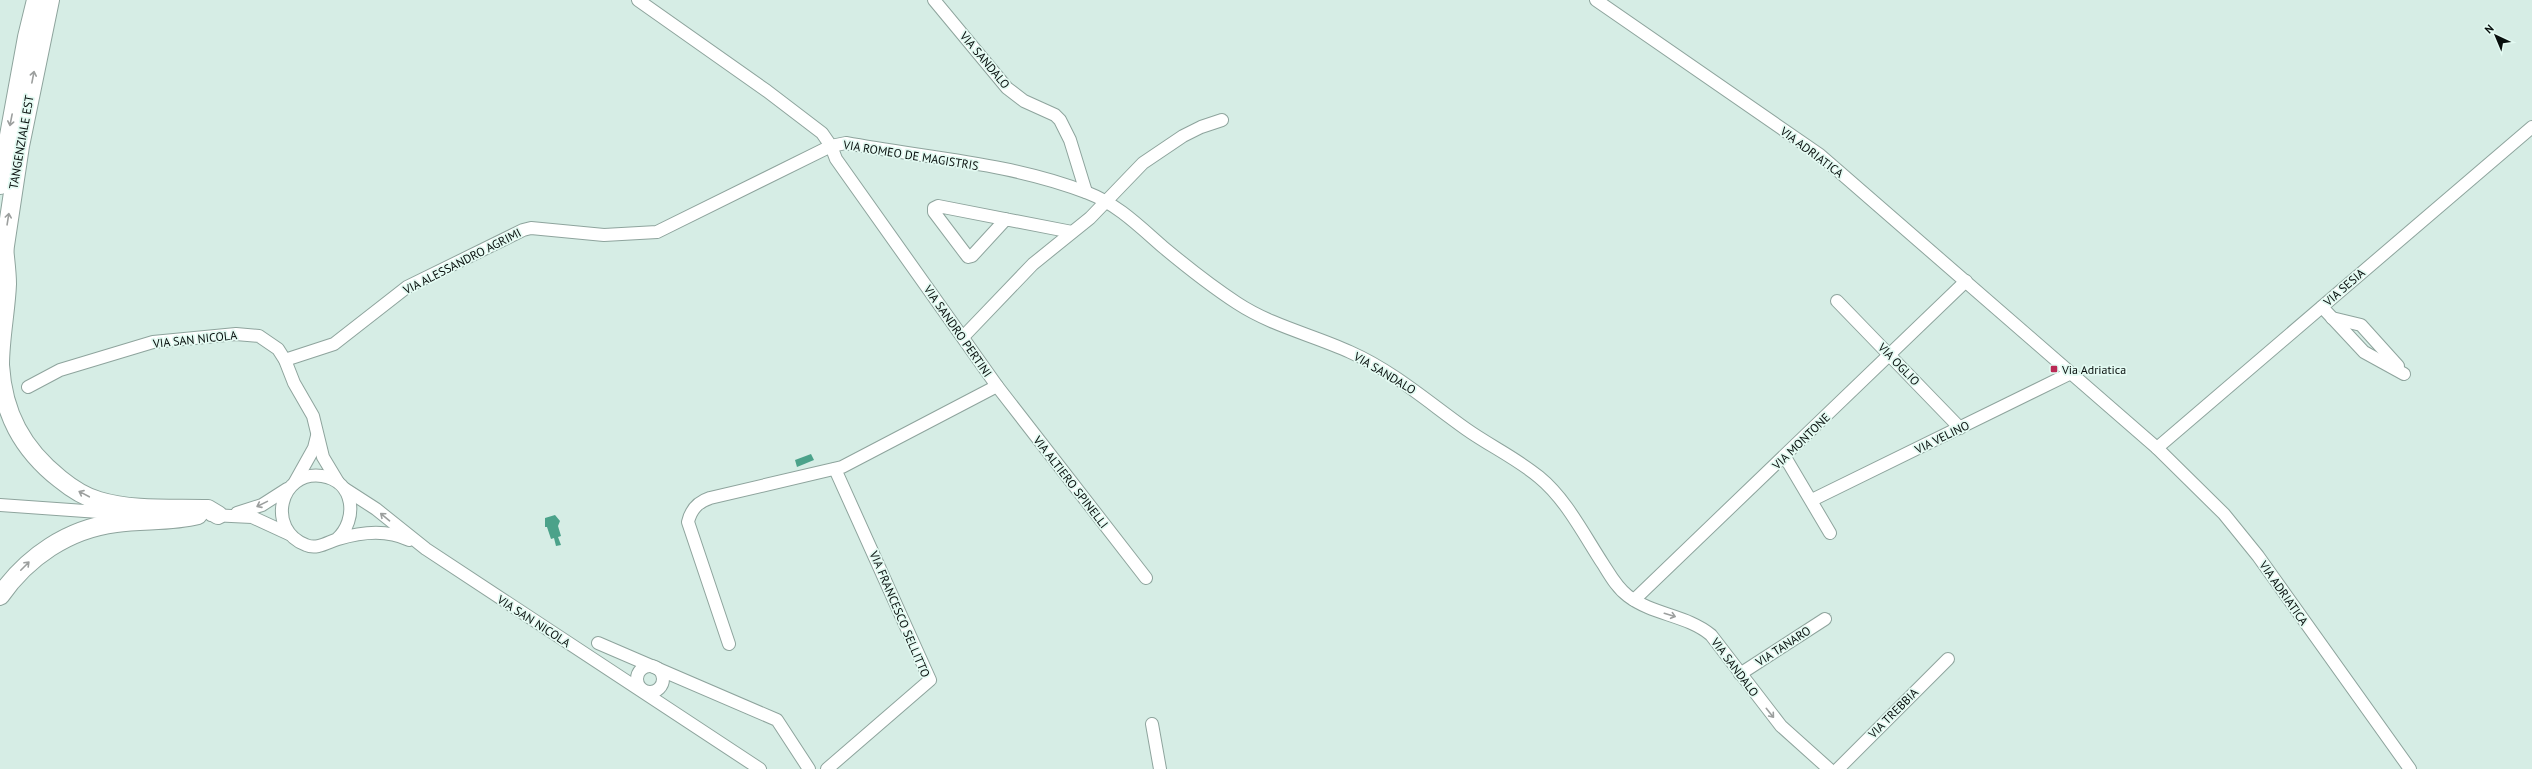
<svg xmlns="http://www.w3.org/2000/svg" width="2532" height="769" viewBox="0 0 2532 769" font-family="'PT Sans',sans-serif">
<rect width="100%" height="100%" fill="#d6ede5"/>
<g fill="#4ba28a">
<polygon points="811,454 814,460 797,467 795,460"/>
<polygon points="555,515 560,521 558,526 561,536 558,537 561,545 556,546 554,538 551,539 547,527 545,527 545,518"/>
</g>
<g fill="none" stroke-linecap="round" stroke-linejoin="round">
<defs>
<g id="minor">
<path d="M638 0 767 91 822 133 831 146 846 143C926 158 1012 163 1088 193 1117 204 1140 227 1163 247 1187 267 1211 286 1237 303 1272 326 1313 335 1350 352 1393 371 1428 402 1466 429 1490 446 1516 458 1539 477 1566 499 1584 535 1603 564 1610 575 1617 588 1628 596 1653 615 1687 615 1711 635L1781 726 1829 769"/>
<polyline points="934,0 1007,88 1024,101 1055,115 1060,120 1070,140 1086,192"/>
<polyline points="1596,0 1820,155 2157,448 2224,514 2258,556 2410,769"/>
<polyline points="1006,219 972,256 968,257 934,212 934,208 938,206 1072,232"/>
<polyline points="1837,301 1960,428"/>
<polyline points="2322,307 2364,352 2404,374"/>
<polyline points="2332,318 2361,325 2398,366"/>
<polyline points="963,337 1033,264 1090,218 1143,163 1183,136 1201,127 1222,120"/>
<path d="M285 360 334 344 407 287 523 230 531 228 604 235 657 232 831 146 836 159 997 386 842 467 710 498C698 502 691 509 688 522L729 644"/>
<polyline points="997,386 1146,578"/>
<polyline points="28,387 60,370 153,342 236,334 259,336 278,349 285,360 294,383 313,416 323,457 338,482"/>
<polyline points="2157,448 2532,127"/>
<polyline points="1785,457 1830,533"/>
<polyline points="295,482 314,448 317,436"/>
<polyline points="345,489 376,509 426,549 760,769"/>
<polyline points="1812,500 2071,373"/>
<polyline points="0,505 127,514"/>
<polyline points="237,513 262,505 287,489"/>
<polyline points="211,515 252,517 289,534"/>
<path d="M337 539C358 520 355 481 322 476 279 470 266 530 306 545 317 550 328 542 338 539 361 532 387 529 409 540"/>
<polyline points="1634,600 1966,281"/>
<polyline points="598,643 777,720 809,769"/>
<circle cx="650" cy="679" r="13"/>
<polyline points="1740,674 1825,619"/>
<polyline points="1152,724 1160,769"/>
<polyline points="827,769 930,680 835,469"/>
<polyline points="1838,769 1948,659"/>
</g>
<g id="highway">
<polyline points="0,185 27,37 36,0"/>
<path d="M4 247C5 259 7 272 7 284 6 310 0 338 0 365 3 413 22 449 60 479 71 488 85 497 99 501 132 511 173 508 208 509L218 515"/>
<polyline points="3,259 20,146 50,0"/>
<path d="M0 596C27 557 68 529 116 523 144 519 171 522 198 515"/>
</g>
</defs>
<use href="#minor" stroke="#8ea49d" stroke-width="14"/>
<use href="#highway" stroke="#8ea49d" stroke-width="20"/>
<use href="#minor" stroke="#fff" stroke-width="12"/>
<use href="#highway" stroke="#fff" stroke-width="18"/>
</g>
<defs><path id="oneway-shaft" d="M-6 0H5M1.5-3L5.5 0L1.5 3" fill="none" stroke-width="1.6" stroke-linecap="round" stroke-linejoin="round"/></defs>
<g stroke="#9c9f9e">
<use href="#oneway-shaft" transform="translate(33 77) rotate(-79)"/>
<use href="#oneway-shaft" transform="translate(11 120) rotate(101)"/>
<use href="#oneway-shaft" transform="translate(8 219) rotate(-81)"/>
<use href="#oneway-shaft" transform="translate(84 494) rotate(-152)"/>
<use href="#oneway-shaft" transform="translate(262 504) rotate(154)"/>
<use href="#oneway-shaft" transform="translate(385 517) rotate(-140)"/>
<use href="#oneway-shaft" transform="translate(25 566) rotate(-45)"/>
<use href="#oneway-shaft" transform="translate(1670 615) rotate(17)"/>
<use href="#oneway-shaft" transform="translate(1770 713) rotate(51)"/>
</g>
<rect fill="#ba2a55" stroke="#e3faf2" stroke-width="1.5" x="2050" y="365" width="8" height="8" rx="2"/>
<g text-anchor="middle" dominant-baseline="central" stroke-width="3.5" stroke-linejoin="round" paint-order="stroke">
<g font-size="12" fill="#070e0c" stroke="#e3faf2">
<text transform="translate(985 60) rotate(50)">VIA SANDALO</text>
<text transform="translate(21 142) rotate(-80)">TANGENZIALE EST</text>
<text transform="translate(1812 152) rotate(37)">VIA ADRIATICA</text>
<text transform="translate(911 155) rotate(9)">VIA ROMEO DE MAGISTRIS</text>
<text transform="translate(462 261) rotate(-27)">VIA ALESSANDRO AGRIMI</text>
<text transform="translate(2344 287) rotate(-41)">VIA SESIA</text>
<text transform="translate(958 331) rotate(55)">VIA SANDRO PERTINI</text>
<text transform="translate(195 339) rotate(-6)">VIA SAN NICOLA</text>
<text transform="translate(1899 364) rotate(46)">VIA OGLIO</text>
<text transform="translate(1385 373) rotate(31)">VIA SANDALO</text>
<text transform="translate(1942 437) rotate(-26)">VIA VELINO</text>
<text transform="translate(1801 441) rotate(-44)">VIA MONTONE</text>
<text transform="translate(1071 482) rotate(52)">VIA ALTIERO SPINELLI</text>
<text transform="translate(2284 593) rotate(55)">VIA ADRIATICA</text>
<text transform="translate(900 614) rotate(67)">VIA FRANCESCO SELLITTO</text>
<text transform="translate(534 621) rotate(33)">VIA SAN NICOLA</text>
<text transform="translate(1783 646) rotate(-33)">VIA TANARO</text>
<text transform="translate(1735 667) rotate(53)">VIA SANDALO</text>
<text transform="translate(1893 713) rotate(-45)">VIA TREBBIA</text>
</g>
<g font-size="12" fill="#070e0c" stroke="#e3faf2" text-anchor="start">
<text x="2062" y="369">Via Adriatica</text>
</g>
</g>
<g transform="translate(2496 36) rotate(316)" stroke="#e3faf2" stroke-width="3" paint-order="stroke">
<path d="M0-3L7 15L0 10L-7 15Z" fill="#070e0c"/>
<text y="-6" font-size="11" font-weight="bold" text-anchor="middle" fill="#070e0c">N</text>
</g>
</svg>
